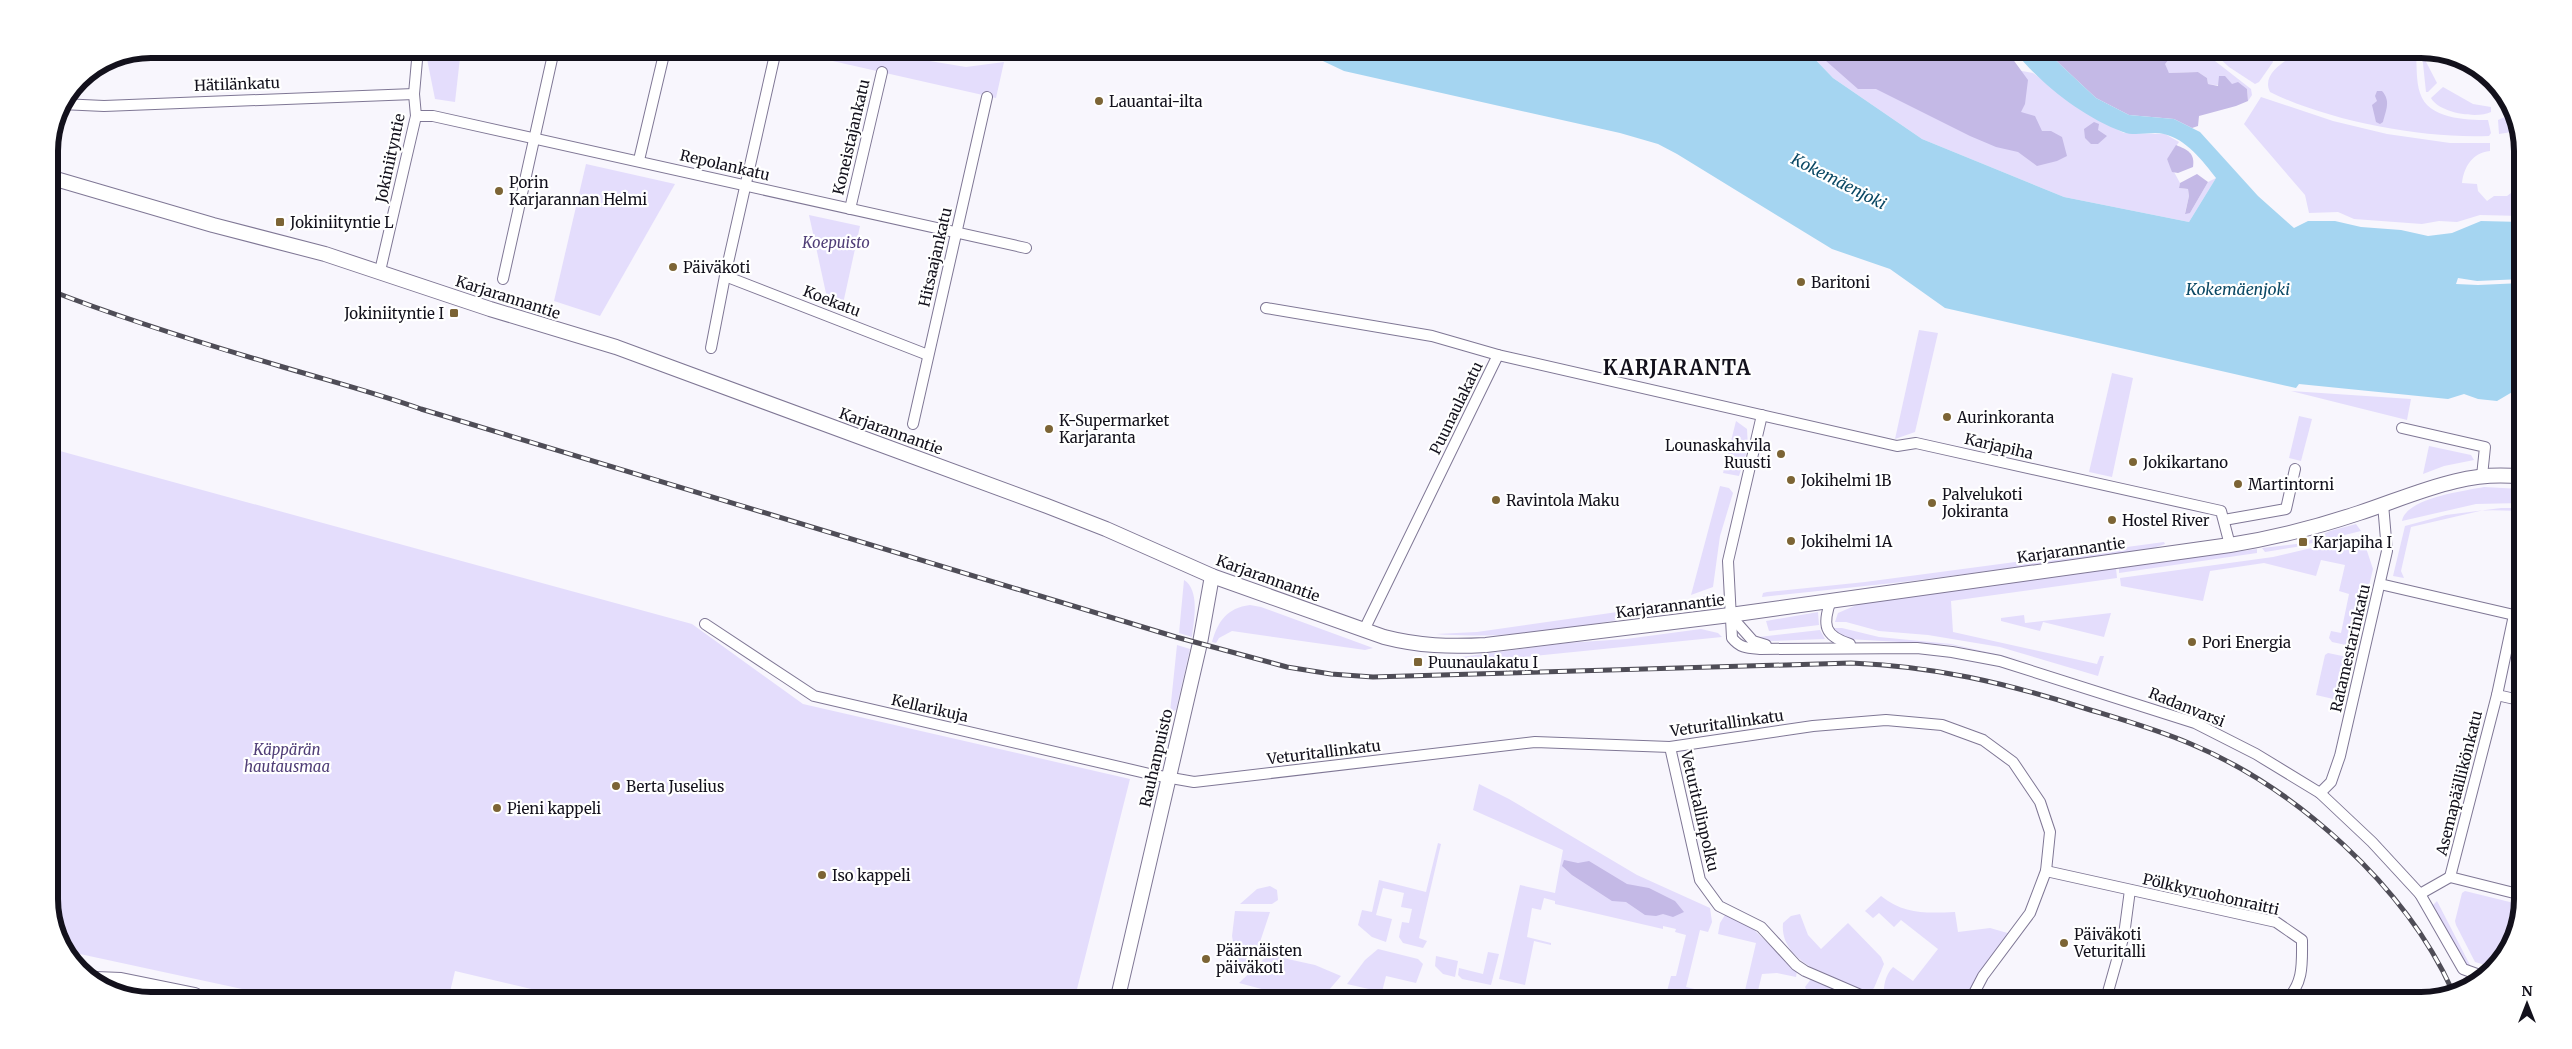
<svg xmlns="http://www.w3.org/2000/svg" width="2572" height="1049" viewBox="0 0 2572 1049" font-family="Merriweather,serif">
<rect width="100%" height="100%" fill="#f8f6fd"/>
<g fill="#e4ddfc">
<polygon points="425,49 461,49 455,102 435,99"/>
<polygon points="784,50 863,50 966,67 1004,62 996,98"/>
<polygon points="1809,53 1951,53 1973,62 2033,73 2091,116 2124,133 2165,134 2179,142 2167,159 2180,183 2179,188 2188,189 2189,196 2185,213 2190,213 2208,182 2216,178 2189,222 2064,197 1922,139 1833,78"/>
<path d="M2173 54H2206L2251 89 2252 95 2248 101 2247 89C2233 84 2222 87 2208 84L2207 78 2198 72 2169 73 2164 64Z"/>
<polygon points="2215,54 2254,54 2272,59 2273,62 2259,82 2255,84 2229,67"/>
<path d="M2298 54H2416C2417 67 2416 81 2420 93 2428 119 2466 120 2488 120L2491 133 2489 136C2424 139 2328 121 2270 92 2261 74 2285 60 2298 54Z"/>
<polygon points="2422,54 2437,83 2428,92 2426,92"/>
<path d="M2443 87 2473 104 2491 107V112C2477 119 2439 113 2431 98Z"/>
<path d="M2261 97 2333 121 2387 134 2450 143H2490V151C2472 153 2464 167 2462 183L2477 184 2478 191 2487 201 2494 196H2507L2515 190 2522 191 2523 216 2480 215 2457 222 2439 221 2422 224 2354 219 2338 212 2309 213 2305 195 2244 124Z"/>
<polygon points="2512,114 2518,131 2499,134 2498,120"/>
<polygon points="586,164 675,184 600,316 554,301"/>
<polygon points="809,215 860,226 841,313 829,307"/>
<polygon points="1919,330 1938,333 1915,432 1895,439"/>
<polygon points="2112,373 2133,378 2112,477 2089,472"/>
<polygon points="2291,391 2411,399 2407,420"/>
<polygon points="2299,416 2312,419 2301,461 2289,458"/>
<polygon points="1736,421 1747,429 1748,447 1739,476 1723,473"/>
<polygon points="2429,446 2471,455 2474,460 2444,466 2423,474"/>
<polygon points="49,448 692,624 803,704 1130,779 1075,997 561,996 455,971 449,996 265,994 66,951 49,905 59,866 49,864 49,842 54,822 49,821"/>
<polygon points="1720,486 1729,488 1733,493 1720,536 1713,587 1691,595"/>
<path d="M2484 487 2521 489V503L2476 504 2402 521C2406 498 2464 491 2484 487Z"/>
<polygon points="2501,508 2521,508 2521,511 2484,510 2411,527 2401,571 2404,578 2393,576 2405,526 2446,515"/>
<polygon points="2356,524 2361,531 2296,547 2265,552 2262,548 2304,543 2330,531"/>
<polygon points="2362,536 2373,569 2356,640 2346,645 2332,642 2329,638 2331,631 2341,633 2349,594 2339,591 2345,565 2321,560 2316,576 2264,563 2210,571 2203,601 2121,586 2120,578 2273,557"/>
<polygon points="2164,542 2165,544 2148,550 1912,581 1762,597 1763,593 1767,592 1865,582"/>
<polygon points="2257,549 2257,553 2119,573 2119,567"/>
<polygon points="2116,568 2117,578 1951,601 1953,632 2097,664 2100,656 2104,656 2098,676 2000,647 1928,635 1879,631 1846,622 1835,622 1838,613 1861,603"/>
<path d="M1184 580C1200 590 1194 620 1192 637L1179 633Z"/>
<path d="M1710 593 1706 600 1697 605C1614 621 1521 641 1436 634L1477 632 1695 601Z"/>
<path d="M1250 605 1261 607 1373 648 1365 650 1232 631 1219 638 1216 643 1212 642C1218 621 1227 608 1250 605Z"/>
<polygon points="1818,612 1819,625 1769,631 1766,621"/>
<polygon points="2111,613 2104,637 2043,622 2040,631 2001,621 2001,618 2024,615 2025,623"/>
<polygon points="1831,628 1842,628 1879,637 1951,644 2040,664 1951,645 1848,639"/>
<polygon points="1701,629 1718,633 1722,637 1466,663 1431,661 1566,643 1626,639"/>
<polygon points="1820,630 1825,639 1771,641 1759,637"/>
<polygon points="1177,645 1190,649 1176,710 1170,712"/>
<polygon points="2328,653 2352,658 2342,701 2316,695 2325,655"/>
<polygon points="1479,784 1509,799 1637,875 1710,908 1712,922 1708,932 1700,930 1686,987 1716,994 1715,999 1683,998 1666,995 1671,976 1676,976 1686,935 1675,932 1676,929 1663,926 1663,929 1555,904 1555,901 1544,898 1541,910 1532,908 1527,937 1551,943 1551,945 1534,941 1525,985 1499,979 1520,885 1555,893 1563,850 1473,810"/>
<polygon points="1438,843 1441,844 1419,938 1427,941 1423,948 1403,943 1399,937 1402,922 1409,923 1412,909 1401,907 1404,893 1383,888 1376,915 1392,919 1386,942 1372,937 1358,925 1362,910 1372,912 1379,880 1426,892"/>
<polygon points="1270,886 1277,890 1278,900 1272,904 1240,904 1257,889"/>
<polygon points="2465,891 2518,904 2518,931 2492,967 2475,962 2456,925 2455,921 2462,893"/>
<path d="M1881 896C1905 915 1927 913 1955 912L1958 932 1990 928 2011 934 1968 999H1887L1884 998C1883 987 1885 975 1893 967L1913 981 1938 949 1901 920 1894 927 1879 913 1873 918 1865 911Z"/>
<polygon points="2437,901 2471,967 2467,965 2431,907"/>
<polygon points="1235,911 1270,912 1256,954 1238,971 1232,936"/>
<path d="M1800 914 1808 935 1821 949 1848 923 1881 957 1884 964 1874 988 1869 992C1839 979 1779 965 1783 923L1791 916Z"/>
<polygon points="1725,915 1750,926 1797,971 1796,977 1777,973 1762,974 1756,999 1743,999 1756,943 1718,934 1720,923"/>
<polygon points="1378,949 1418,959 1423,964 1416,983 1386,976 1382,992 1347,984 1365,960"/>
<polygon points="1488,952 1499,954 1491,985 1462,979 1458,975 1459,968 1483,974"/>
<polygon points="1274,956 1315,965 1341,976 1322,998 1296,998 1239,983 1266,957"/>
<polygon points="1436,956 1458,961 1455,977 1443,974 1435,966"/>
<polygon points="1811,979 1861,999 1811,999 1805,987"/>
</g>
<g fill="#c4b9e6">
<polygon points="1817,53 2011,53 2012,58 2028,80 2025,104 2021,112 2035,116 2042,131 2051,131 2062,137 2067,156 2057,161 2037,166 2018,152 1996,147 1970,136 1876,89 1858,89"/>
<polygon points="2048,53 2173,54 2165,64 2169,73 2198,72 2207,78 2208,84 2218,86 2219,76 2225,76 2232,84 2238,82 2247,89 2248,101 2236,106 2199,116 2198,126 2192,128 2174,119 2129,115 2096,98"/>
<path d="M2377 91H2382C2391 101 2386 110 2383 122L2380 124 2376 122 2372 105 2377 101 2375 96Z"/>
<polygon points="2094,122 2099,124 2098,130 2107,136 2098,144 2091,144 2085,138 2084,129"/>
<path d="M2176 145C2188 150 2195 153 2193 167L2178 173 2172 172 2167 159Z"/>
<polygon points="2197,174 2208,182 2190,213 2185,214 2189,196 2188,189 2179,188 2180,183"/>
<polygon points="1564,860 1578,863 1589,861 1627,884 1649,888 1675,901 1684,912 1673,917 1663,914 1656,916 1645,915 1626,902 1612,901 1572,875 1562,866"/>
</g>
<path fill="#a5d5f1" d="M1304 52 1809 53 1833 78 1922 139 2064 197 2189 222 2216 178C2203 161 2186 139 2164 134 2151 131 2135 137 2123 132 2083 117 2043 86 2016 53H2048L2096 98 2129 115 2174 119 2200 132 2258 196 2294 228 2308 221H2335L2361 227 2401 230 2428 236 2452 233 2481 221 2522 222V279L2477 281 2458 278 2456 284 2478 285 2522 283 2521 391H2514L2497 401 2478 399 2464 394 2448 399 2299 384 2296 388 1945 308 1890 269 1832 249 1677 154 1658 144 1620 133 1344 71Z"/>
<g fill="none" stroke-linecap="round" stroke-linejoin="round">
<defs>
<g id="minor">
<polyline points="776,50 725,276 928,355"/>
<polyline points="61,104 104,106 414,94"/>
<polyline points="416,116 433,116 1026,248"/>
<polyline points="639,160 665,50"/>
<polyline points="850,209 882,72"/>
<polyline points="380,271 416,116 414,94 418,49"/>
<polyline points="503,279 554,50"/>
<polyline points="1266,308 1432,336 1498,355"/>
<polyline points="711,348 725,276"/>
<path d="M1762 415 1728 561 1732 638C1740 648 1747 648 1760 649L1917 648 1952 652 2000 661 2195 723 2256 754 2320 793 2372 842 2420 894 2450 877"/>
<polyline points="913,424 987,97"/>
<polyline points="2402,428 2485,447 2482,476"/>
<polyline points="2224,520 2286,509 2295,469"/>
<polyline points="2380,584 2514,615"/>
<path d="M1831 600C1822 625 1824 636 1850 644"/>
<polyline points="1730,615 1753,641 1766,645"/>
<polyline points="2519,616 2514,615 2497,695 2519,700"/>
<polyline points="705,624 814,696 1154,775 1194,782 1535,742 1670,747 1813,726 1886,720 1942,725 1983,740 2013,762 2040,802 2050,832 2046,871 2030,913 1983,976 1971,999"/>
<polyline points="1364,630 1498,355 1897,446 1916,443 2221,511 2230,545"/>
<polyline points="1670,747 1700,880 1719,906 1761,927 1796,965 1805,971 1870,999"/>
<polyline points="2320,793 2331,782 2340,756 2387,551 2383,504"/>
<path d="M2046 871 2276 922 2302 940C2302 962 2304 984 2286 1000"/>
<polyline points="2450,877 2497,695"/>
<polyline points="2450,877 2518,894"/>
<polyline points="2420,894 2463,969 2485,977"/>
<polyline points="2106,999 2124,935 2130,890"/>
</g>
<g id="secondary">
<path d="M49 177 213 225 325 254 490 309 616 347 1047 506 1106 529 1212 576 1384 637C1419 646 1450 647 1486 645L1730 615 2230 545C2274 538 2317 527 2359 513 2411 496 2465 469 2521 477"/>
<polyline points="96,979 121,980 195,995"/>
<polyline points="118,995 120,995"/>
<polyline points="1118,997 1200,643 1212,576"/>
</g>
</defs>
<use href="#minor" stroke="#7f7795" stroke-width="12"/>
<use href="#secondary" stroke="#7f7795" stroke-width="16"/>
<use href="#minor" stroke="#fff" stroke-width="10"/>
<use href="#secondary" stroke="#fff" stroke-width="14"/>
<defs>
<path id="rail" d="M49 290C126 320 204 344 283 367 330 381 376 393 421 409L1176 637 1287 667 1331 674 1373 677 1851 663C1933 666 2006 683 2084 708 2120 719 2156 729 2191 744 2296 788 2405 886 2452 990"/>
</defs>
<use href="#rail" stroke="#4f4d57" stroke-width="5"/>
<use href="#rail" stroke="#fff" stroke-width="3" stroke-dasharray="9" stroke-linecap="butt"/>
</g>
<g fill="#7c6435" stroke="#fff" stroke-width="2">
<circle cx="1099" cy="101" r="5"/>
<circle cx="499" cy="191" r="5"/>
<rect x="275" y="217" width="10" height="10" rx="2.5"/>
<circle cx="673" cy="267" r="5"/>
<circle cx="1801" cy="282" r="5"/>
<rect x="449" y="308" width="10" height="10" rx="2.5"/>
<circle cx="1947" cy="417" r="5"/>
<circle cx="1049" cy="429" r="5"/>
<circle cx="1781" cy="454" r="5"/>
<circle cx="2133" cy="462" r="5"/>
<circle cx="1791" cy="480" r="5"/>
<circle cx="2238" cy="484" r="5"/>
<circle cx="1496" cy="500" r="5"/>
<circle cx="1932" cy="503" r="5"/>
<circle cx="2112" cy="520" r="5"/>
<circle cx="1791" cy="541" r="5"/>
<rect x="2298" y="537" width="10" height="10" rx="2.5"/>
<circle cx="2192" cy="642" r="5"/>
<rect x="1413" y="657" width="10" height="10" rx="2.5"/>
<circle cx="616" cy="786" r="5"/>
<circle cx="497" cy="808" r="5"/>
<circle cx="822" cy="875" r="5"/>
<circle cx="2064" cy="943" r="5"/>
<circle cx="1206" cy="959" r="5"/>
</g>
<g text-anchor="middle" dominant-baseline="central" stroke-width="4.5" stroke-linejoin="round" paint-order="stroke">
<g font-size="15" fill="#13111c" stroke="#fff">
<text transform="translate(237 84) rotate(-2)">Hätilänkatu</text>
<text transform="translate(851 137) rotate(-77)">Koneistajankatu</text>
<text transform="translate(390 158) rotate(-78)">Jokiniityntie</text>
<text transform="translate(725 165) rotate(13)">Repolankatu</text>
<text transform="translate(935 257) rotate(-77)">Hitsaajankatu</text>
<text transform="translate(508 297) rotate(18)">Karjarannantie</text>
<text transform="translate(832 301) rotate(21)">Koekatu</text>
<text transform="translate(1456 408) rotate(-64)">Puunaulakatu</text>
<text transform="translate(891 431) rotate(20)">Karjarannantie</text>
<text transform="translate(1999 446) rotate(13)">Karjapiha</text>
<text transform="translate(2071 550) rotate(-8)">Karjarannantie</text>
<text transform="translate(1268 578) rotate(20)">Karjarannantie</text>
<text transform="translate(1670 606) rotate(-7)">Karjarannantie</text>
<text transform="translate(2350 648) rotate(-77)">Ratamestarinkatu</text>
<text transform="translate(2187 707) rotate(22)">Radanvarsi</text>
<text transform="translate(930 708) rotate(13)">Kellarikuja</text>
<text transform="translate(1727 723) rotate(-8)">Veturitallinkatu</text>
<text transform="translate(1324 752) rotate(-7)">Veturitallinkatu</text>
<text transform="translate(1156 758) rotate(-77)">Rauhanpuisto</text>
<text transform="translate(2459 783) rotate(-76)">Asemapäällikönkatu</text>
<text transform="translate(1700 811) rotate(77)">Veturitallinpolku</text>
<text transform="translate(2211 894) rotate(13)">Pölkkyruohonraitti</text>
</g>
<g font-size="15" fill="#13111c" stroke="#fff" text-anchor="start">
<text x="1109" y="101">Lauantai-ilta</text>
<text x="509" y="182">Porin<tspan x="509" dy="17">Karjarannan Helmi</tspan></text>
<text x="290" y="222">Jokiniityntie L</text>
<text x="683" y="267">Päiväkoti</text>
<text x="1811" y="282">Baritoni</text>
<text x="444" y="313" text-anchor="end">Jokiniityntie I</text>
<text x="1957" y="417">Aurinkoranta</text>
<text x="1059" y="420">K-Supermarket<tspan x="1059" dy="17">Karjaranta</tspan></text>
<text x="1771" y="445" text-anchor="end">Lounaskahvila<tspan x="1771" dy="17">Ruusti</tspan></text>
<text x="2143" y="462">Jokikartano</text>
<text x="1801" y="480">Jokihelmi 1B</text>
<text x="2248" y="484">Martintorni</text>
<text x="1942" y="494">Palvelukoti<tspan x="1942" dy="17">Jokiranta</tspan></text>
<text x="1506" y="500">Ravintola Maku</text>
<text x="2122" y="520">Hostel River</text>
<text x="1801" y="541">Jokihelmi 1A</text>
<text x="2313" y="542">Karjapiha I</text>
<text x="2202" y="642">Pori Energia</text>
<text x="1428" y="662">Puunaulakatu I</text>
<text x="626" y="786">Berta Juselius</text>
<text x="507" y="808">Pieni kappeli</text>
<text x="832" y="875">Iso kappeli</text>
<text x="2074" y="934">Päiväkoti<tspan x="2074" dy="17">Veturitalli</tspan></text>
<text x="1216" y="950">Päärnäisten<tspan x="1216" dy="17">päiväkoti</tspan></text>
</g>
<g font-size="15" font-style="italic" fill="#503e77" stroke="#fff">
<text x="836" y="242">Koepuisto</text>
<text x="287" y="749">Käppärän<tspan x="287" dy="17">hautausmaa</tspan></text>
</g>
<g font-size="16" font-style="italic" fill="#0a4864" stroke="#fff">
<text transform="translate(1839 181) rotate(27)">Kokemäenjoki</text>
<text x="2238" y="289">Kokemäenjoki</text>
</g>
<g font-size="20" font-weight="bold" letter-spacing="1" fill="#13111c" stroke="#fff">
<text x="1677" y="367">KARJARANTA</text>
</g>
</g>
<path d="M0 0H2572V1049H0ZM151 58H2421A93 93 0 0 1 2514 151V899A93 93 0 0 1 2421 992H151A93 93 0 0 1 58 899V151A93 93 0 0 1 151 58Z" fill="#fff" fill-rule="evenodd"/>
<path fill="none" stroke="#13111c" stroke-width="6" d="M151 58H2421A93 93 0 0 1 2514 151V899A93 93 0 0 1 2421 992H151A93 93 0 0 1 58 899V151A93 93 0 0 1 151 58Z"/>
<g transform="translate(2527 1004)" stroke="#ffffff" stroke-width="4" paint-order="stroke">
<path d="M0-4L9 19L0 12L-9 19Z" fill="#13111c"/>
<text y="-8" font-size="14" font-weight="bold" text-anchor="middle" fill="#13111c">N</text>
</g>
</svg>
